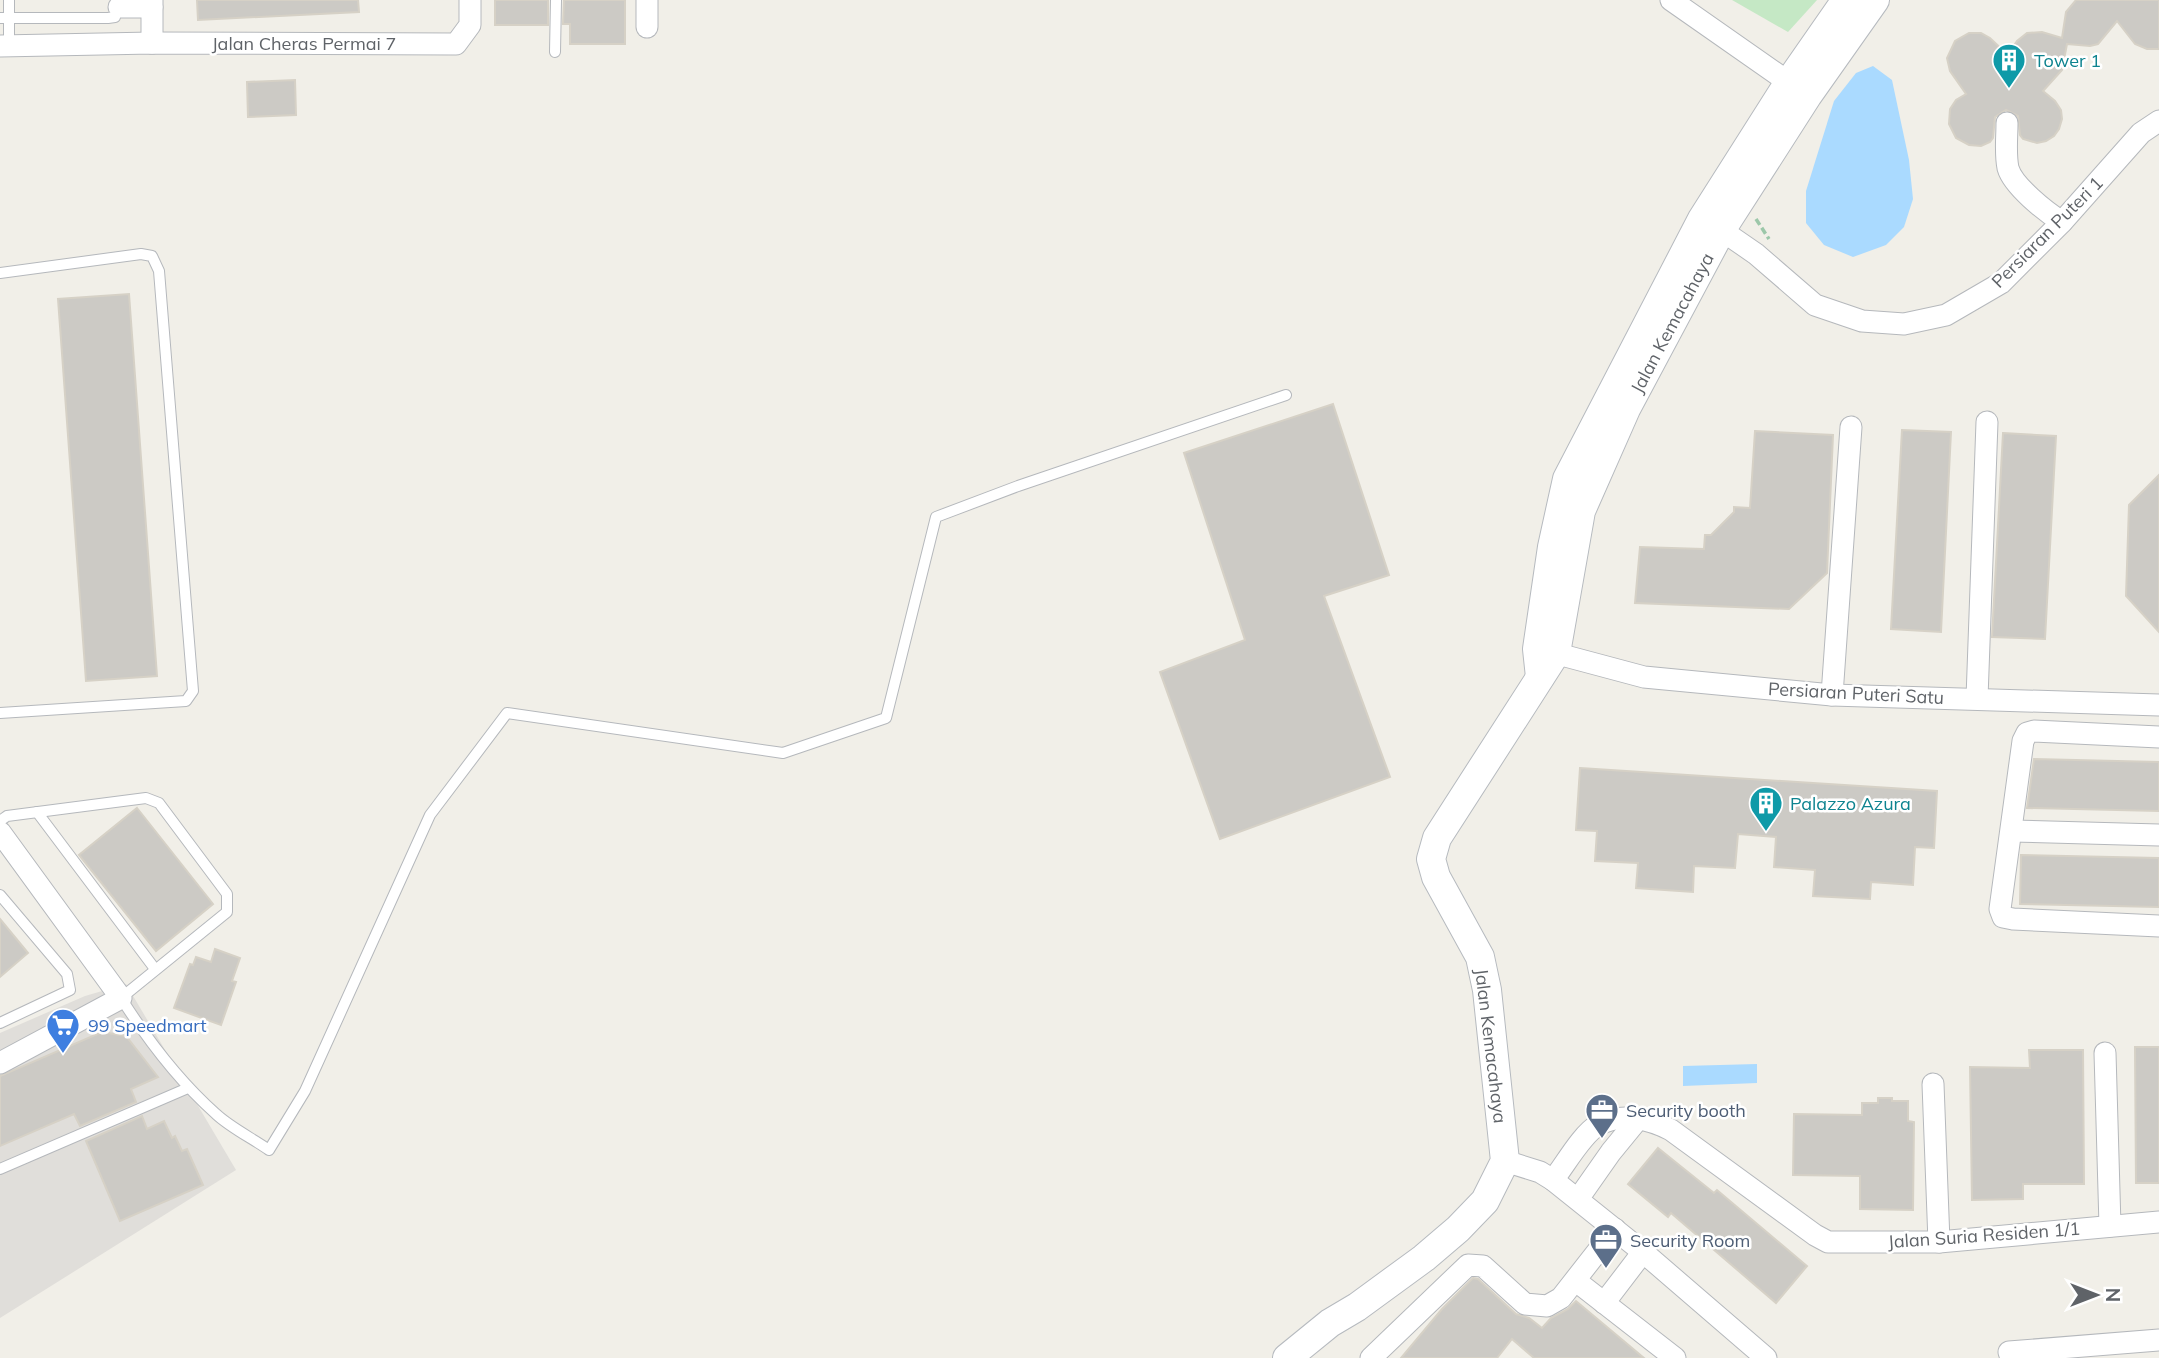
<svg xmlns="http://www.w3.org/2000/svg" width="2159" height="1358" viewBox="0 0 2159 1358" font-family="Mulish,sans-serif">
<rect width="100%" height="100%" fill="#f1efe8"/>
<polygon fill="#e0deda" points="126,984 236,1170 0,1318 0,1033 85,996"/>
<polygon fill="#c5e8c5" points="1732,0 1817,0 1788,32"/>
<g fill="#aadaff">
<polygon points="1873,66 1892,80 1909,160 1913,199 1904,227 1886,245 1853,257 1824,245 1806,223 1806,191 1834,101 1856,73"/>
<polygon points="1757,1064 1757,1083 1683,1086 1683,1066"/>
</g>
<g fill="#cccac5" stroke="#d6d1c6" stroke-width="2">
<polygon points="197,0 358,0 359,12 198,20"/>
<rect x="495" y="0" width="53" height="25"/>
<polygon points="564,0 625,0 625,44 570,44 570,24 563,24"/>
<polygon points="2076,0 2159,0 2159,49 2147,49 2135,44 2117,21 2098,44 2090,46 2067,44 2062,70 2043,91 2055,101 2061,110 2062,119 2059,129 2054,136 2046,141 2037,143 2023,139 2020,135 2018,116 2006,110 1995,117 1993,138 1990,142 1981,146 1969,145 1956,138 1949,124 1950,109 1956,100 1966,94 1950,71 1947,58 1955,41 1969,33 1981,33 1990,38 2008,55 2017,41 2027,33 2042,32 2062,38 2066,12"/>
<polygon points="295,80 296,115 248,117 247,82"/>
<polygon points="129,294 157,676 86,681 58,299"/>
<polygon points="1333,404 1389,575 1324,596 1390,777 1220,839 1160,672 1245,640 1184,453"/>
<polygon points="1902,430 1951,432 1941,632 1891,629"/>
<polygon points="1755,431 1833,435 1827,573 1789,609 1635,603 1640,547 1704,549 1705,535 1711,535 1734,512 1734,507 1750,508"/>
<polygon points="2003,433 2056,436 2045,639 1992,637"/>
<polygon points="2159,475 2159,632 2126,596 2129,505"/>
<polygon points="2034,759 2159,762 2159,811 2027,808"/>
<polygon points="1580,768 1937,791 1934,848 1915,847 1913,885 1871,882 1870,899 1813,896 1815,870 1774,867 1776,837 1738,834 1735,868 1694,866 1693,892 1636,888 1638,863 1595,861 1597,831 1576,830"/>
<polygon points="137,808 213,904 156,951 79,855"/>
<polygon points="2021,855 2159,858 2159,907 2020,904"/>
<polygon points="0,919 28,953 0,977"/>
<polygon points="215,949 240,958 232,981 236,982 221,1025 174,1008 190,964 193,965 196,957 211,962"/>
<polygon points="102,1032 126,1036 158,1077 131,1089 136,1102 80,1126 74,1114 0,1146 0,1076"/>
<polygon points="2135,1047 2159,1047 2159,1183 2136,1183"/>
<polygon points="2029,1050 2083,1050 2084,1184 2023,1184 2023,1199 1972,1200 1970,1067 2030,1068"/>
<polygon points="1878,1098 1892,1098 1892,1101 1908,1101 1908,1121 1914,1122 1913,1210 1860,1209 1860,1176 1793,1175 1794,1114 1862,1115 1862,1103 1878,1103"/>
<polygon points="142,1116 147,1129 164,1121 172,1138 175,1136 182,1151 187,1149 203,1185 120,1221 86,1141"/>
<polygon points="1658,1148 1714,1193 1717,1190 1807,1266 1776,1303 1671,1213 1668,1217 1628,1184"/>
<polygon points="1473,1278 1478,1279 1516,1314 1529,1318 1542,1328 1551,1318 1568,1309 1576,1301 1644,1358 1534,1358 1512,1339 1497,1358 1401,1358 1442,1309"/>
</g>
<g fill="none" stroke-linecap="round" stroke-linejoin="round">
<defs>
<g id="lane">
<polyline points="0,18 108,18 115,17 119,2"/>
<polyline points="9,46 9,0"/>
<polyline points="555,52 556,0"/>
<polyline points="0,273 141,254 152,256 159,271 193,691 186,701 0,713"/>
<polyline points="37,812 155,969"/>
<path d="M0 821 7 816 146 798 159 803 227 894V912L121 998C147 1039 179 1081 216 1114 231 1128 252 1138 269 1150L305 1091 430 815 507 713 783 753 886 718 936 517 1018 486 1286 395"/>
<polyline points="0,895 67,974 70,990 0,1023"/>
<polyline points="0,1169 188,1088"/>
</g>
<g id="street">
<polyline points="152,0 152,43"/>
<polyline points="1671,0 1801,91"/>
<polyline points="119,7 152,7"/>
<polyline points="647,27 647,0"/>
<polyline points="0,46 152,43 456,44 470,25 470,0"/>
<path d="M2007 123C2007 138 2005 153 2008 168 2013 186 2046 212 2062 222"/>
<polyline points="1711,223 1756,254 1815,305 1862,321 1904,324 1946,315 2001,283 2062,222 2141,133 2159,121"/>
<polyline points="1543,650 1644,677 1832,695 2159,705"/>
<polyline points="1832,695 1851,427"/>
<polyline points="1977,698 1987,422"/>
<polyline points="2159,737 2034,731 2027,733 2023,741 2000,909 2003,917 2013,919 2159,926"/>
<polyline points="2012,831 2159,835"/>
<polyline points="0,832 121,998 0,1063"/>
<polyline points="2105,1053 2110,1226"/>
<polyline points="1933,1084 1939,1242"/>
<polyline points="1505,1161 1540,1172 1553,1180 1643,1252 1766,1358"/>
<path d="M1553 1180C1565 1165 1582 1134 1598 1125 1620 1112 1651 1119 1671 1130L1815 1235 1828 1242H1939L2159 1222"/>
<polyline points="1578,1199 1611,1152 1638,1119"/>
<polyline points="1576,1281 1675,1358"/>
<polyline points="1604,1303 1643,1252"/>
<polyline points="1371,1358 1468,1265 1483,1266 1525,1304 1547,1306 1561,1298 1615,1229"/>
<polyline points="2011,1358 2009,1352 2159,1340"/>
</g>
<g id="secondary">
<polyline points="1540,677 1537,649 1552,547 1567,479 1702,219 1789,82 1846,0"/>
<polyline points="1287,1358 1330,1323 1357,1307 1424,1258 1458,1229 1485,1201 1505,1161 1487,990 1480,957 1436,877 1431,859 1437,838 1556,653 1581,511 1626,409 1722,229 1808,95 1875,0"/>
</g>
</defs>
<use href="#lane" stroke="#b5b8bc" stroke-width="12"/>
<use href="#street" stroke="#b5b8bc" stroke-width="23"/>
<use href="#secondary" stroke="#b6babf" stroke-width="30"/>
<polyline stroke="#9cc7a9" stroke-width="3.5" stroke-dasharray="7 3.5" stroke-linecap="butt" points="1756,219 1769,239"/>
<use href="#lane" stroke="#fff" stroke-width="10"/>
<use href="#street" stroke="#fff" stroke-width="21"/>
<use href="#secondary" stroke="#fff" stroke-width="28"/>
</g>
<defs>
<symbol id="building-pin" viewBox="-11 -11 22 30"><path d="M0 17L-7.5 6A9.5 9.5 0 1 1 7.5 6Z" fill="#0f9aa8" stroke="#fff"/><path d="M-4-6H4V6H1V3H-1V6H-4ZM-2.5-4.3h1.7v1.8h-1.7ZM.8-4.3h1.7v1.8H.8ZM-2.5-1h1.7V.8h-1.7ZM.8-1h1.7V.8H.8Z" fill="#fff"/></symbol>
<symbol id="supermarket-pin" viewBox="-11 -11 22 30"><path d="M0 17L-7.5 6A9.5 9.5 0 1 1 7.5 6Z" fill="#3f7fe0" stroke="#fff"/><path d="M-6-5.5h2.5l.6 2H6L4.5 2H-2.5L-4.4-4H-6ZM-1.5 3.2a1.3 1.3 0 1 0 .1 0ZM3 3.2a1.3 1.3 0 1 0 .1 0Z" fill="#fff"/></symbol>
<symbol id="office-pin" viewBox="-11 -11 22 30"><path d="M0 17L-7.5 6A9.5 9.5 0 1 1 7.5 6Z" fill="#5c6f8a" stroke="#fff"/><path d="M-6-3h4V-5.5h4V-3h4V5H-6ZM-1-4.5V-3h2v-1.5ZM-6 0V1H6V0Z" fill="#fff"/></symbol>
</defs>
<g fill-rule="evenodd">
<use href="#building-pin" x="1990" y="41" width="38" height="52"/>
<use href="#building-pin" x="1747" y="784" width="38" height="52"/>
<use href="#supermarket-pin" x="44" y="1006" width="38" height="52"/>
<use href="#office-pin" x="1583" y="1091" width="38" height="52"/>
<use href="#office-pin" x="1587" y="1221" width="38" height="52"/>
</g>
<g text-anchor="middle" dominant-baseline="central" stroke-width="5" stroke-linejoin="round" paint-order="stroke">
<g font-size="18" fill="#5f6368" stroke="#fff">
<text x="304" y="43">Jalan Cheras Permai 7</text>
<text transform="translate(2047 232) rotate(-45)">Persiaran Puteri 1</text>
<text transform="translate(1672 323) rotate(-62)">Jalan Kemacahaya</text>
<text transform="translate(1856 693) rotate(3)">Persiaran Puteri Satu</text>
<text transform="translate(1491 1046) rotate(83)">Jalan Kemacahaya</text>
<text transform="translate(1984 1235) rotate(-4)">Jalan Suria Residen 1/1</text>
</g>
<g font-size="18" fill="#0d838f" stroke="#fff" text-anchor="start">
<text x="2034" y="60">Tower 1</text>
<text x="1790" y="803">Palazzo Azura</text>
</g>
<g font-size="18" fill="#366cbe" stroke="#fff" text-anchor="start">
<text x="88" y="1025">99 Speedmart</text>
</g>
<g font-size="18" fill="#4e5e75" stroke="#fff" text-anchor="start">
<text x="1626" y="1110">Security booth</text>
<text x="1630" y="1240">Security Room</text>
</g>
</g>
<g transform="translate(2096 1295) rotate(90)" stroke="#ffffff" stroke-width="5" paint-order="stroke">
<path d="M0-5L12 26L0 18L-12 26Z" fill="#5f6368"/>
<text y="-10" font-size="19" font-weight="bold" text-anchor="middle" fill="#5f6368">N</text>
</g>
</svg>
